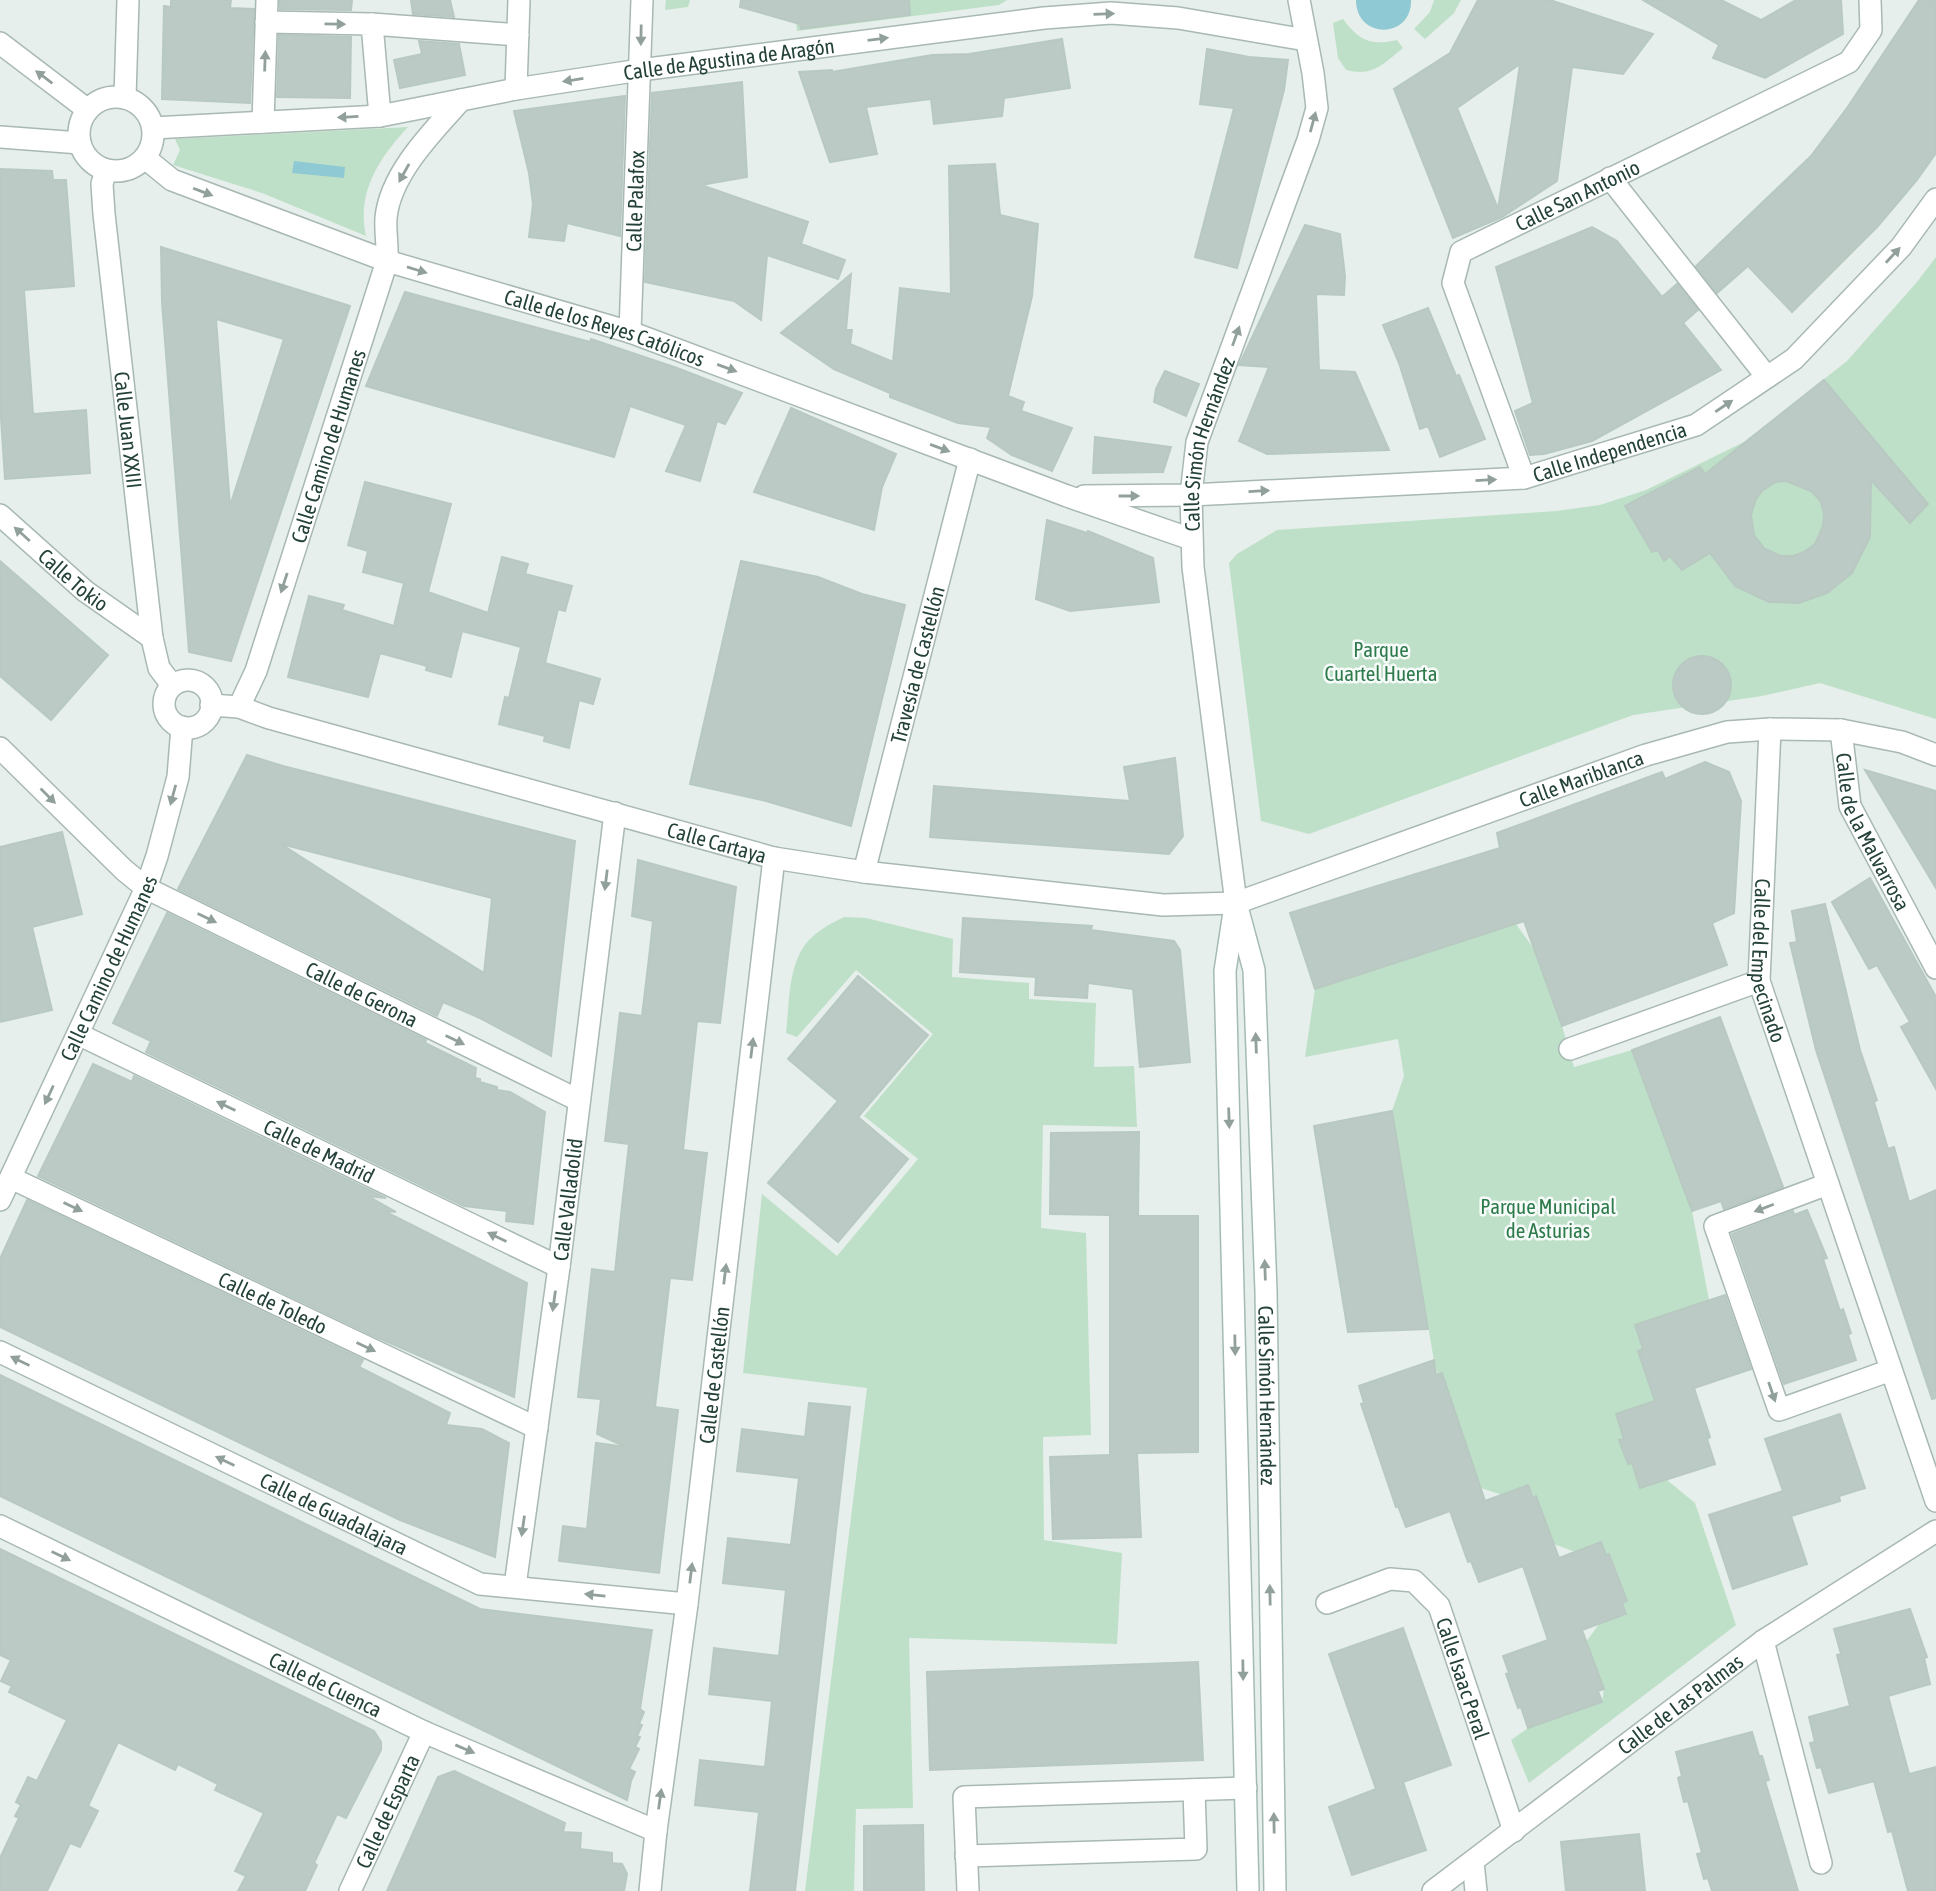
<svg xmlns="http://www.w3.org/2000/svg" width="1936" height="1891" viewBox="0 0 1936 1891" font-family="'Asap Condensed',sans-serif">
<rect width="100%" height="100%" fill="#e6efeb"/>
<g fill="#bfe0c8">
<polygon points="666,0 690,0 688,7 665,10"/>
<polygon points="794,0 1007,0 999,5 797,31"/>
<polygon points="1434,0 1461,0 1454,13 1425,39 1414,29 1430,12"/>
<path d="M1343 19C1359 41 1371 46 1397 40L1403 48C1383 64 1373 77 1346 70L1338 58 1333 23Z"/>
<path d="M408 127C380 157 356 192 366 236L262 193 173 165 180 150 175 139Z"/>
<polygon points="1936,257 1936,719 1820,683 1762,696 1633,715 1309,834 1261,821 1229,563 1237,554 1277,530 1556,511 1600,505 1646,490 1744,442 1847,361 1917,282"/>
<path d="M844 917 866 918 953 939 952 977 1029 983V999L1096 1003 1094 1067 1134 1066 1137 1127 1043 1125 1041 1228 1086 1233 1091 1435 1043 1437 1044 1540 1122 1553 1117 1644 909 1638 913 1808 856 1809 854 1891H805L867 1388 743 1373 762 1194 837 1256 918 1159 864 1116 933 1034 856 970 797 1037 786 1033C789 1008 788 974 801 951 810 934 828 925 844 917Z"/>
<polygon points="1516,924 1534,949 1562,1026 1574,1067 1632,1050 1692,1211 1709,1300 1635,1325 1660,1400 1616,1415 1624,1439 1620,1441 1627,1464 1632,1463 1640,1488 1667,1480 1695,1503 1736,1625 1529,1783 1511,1740 1528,1728 1602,1702 1604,1689 1586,1642 1599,1624 1625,1615 1622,1603 1627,1601 1610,1554 1606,1555 1601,1543 1575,1552 1554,1544 1537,1497 1533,1498 1528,1486 1502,1495 1481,1488 1442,1373 1438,1374 1434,1361 1392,1111 1404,1076 1398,1039 1305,1057 1315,989"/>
</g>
<g fill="#8ec9d4">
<path d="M1356 0H1411C1412 39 1356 40 1356 0Z"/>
<polygon points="294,161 345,167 344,178 292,173"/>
</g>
<g fill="#bbcac4" stroke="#b8c9c2" stroke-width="2" fill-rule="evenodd">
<polygon points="171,0 231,0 230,8 254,9 250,103 162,99 164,6 171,7"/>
<polygon points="280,0 352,0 351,10 280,9"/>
<polygon points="411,0 450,0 454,17 413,14"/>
<polygon points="741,0 909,0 910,15 801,29 800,24 740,7"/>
<path d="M1478 0H1550L1653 34 1623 74 1572 67 1557 181 1502 217 1453 238 1394 89 1450 53ZM1520 64 1512 120 1498 209 1457 108Z"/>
<polygon points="1643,0 1721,0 1761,20 1796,0 1841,0 1843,34 1765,78 1713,58 1719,45"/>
<polygon points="1919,0 1936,0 1936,153 1917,180 1878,226 1792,312 1748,266 1717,293 1696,266 1811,156 1847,108"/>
<polygon points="279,35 351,37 350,98 277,97"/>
<polygon points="1062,39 1070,88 1004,98 1002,116 934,124 931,99 866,107 877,154 830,162 799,72 832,70 832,72 932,55 969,54"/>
<polygon points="419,41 459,44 465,75 400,88 394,60 422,54"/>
<polygon points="1207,49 1249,57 1288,60 1284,90 1237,268 1195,257 1234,108 1200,104"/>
<polygon points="742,82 747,177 701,185 808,222 801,244 845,260 838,279 767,255 761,320 734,301 645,282 652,93"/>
<polygon points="625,96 620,236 567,223 564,241 529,237 533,204 529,173 514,111"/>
<polygon points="995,164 1000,215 1038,224 1032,296 1008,396 1024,402 1021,411 1072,428 1052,471 1012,455 987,438 991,427 958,423 890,397 890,393 834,369 781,333 851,274 846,330 852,330 850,344 893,362 900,288 951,294 949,166"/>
<polygon points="0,169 52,171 53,180 66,180 74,286 24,290 33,414 86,410 90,473 5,479 0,403"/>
<polygon points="1305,225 1340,234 1345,276 1344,295 1316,294 1319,370 1355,372 1389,450 1267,454 1239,441 1269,367 1239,365"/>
<polygon points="1592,227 1617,241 1662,297 1677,284 1698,310 1683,323 1721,370 1592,441 1544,454 1530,455 1515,411 1533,403 1496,267"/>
<path d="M161 247 350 306 231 661 189 652 162 302ZM216 319 284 339 230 506Z"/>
<polygon points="405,292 590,342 591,339 677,368 742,393 725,424 717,421 700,481 666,471 686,425 630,406 614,457 366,386"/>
<polygon points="1428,308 1456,376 1459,375 1485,439 1440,457 1428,426 1420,429 1399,363 1383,325"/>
<polygon points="1165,371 1199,384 1186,416 1154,402 1156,389"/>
<path d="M1824 380 1928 504 1910 523 1871 480 1870 537 1852 573 1827 593 1799 603 1769 602 1735 586 1710 553 1682 570 1670 556 1664 561 1658 550 1652 552 1625 506 1700 467 1705 474ZM1786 481 1811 491 1820 500 1824 513 1823 526 1815 544 1804 552 1793 556H1781L1765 549 1754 535 1751 515 1756 499 1763 490 1776 482Z"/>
<polygon points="791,408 896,454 882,487 874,530 754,492"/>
<polygon points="1095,437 1171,447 1163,472 1093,473"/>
<polygon points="365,482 451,504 428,592 488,613 502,557 528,564 525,574 572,586 565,611 558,609 545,663 600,679 593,704 579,700 569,748 544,741 545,736 499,724 505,697 509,698 521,647 462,631 451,677 426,670 427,666 380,653 368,697 288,677 309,596 344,605 342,610 394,626 404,583 363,572 368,551 348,545"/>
<polygon points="1047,520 1087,533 1088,531 1153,558 1159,602 1070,611 1036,599"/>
<polygon points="0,561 108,655 51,720 0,676"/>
<polygon points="741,561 818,577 862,594 905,605 851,826 766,801 690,784"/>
<circle cx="1702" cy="685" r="29"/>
<path d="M247 755 283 766 575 841 551 1056 480 1018 443 1002 437 1016 178 889ZM281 844 492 898 484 973 401 921Z"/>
<polygon points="1175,758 1183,836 1169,854 930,837 934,786 1130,801 1124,767"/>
<polygon points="1705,762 1729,772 1741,801 1734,913 1712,923 1727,965 1562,1026 1524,921 1315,989 1290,913 1500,848 1497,833 1662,772 1665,779"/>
<polygon points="1865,770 1936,791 1936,888"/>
<polygon points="62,832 82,914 32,927 52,1010 0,1022 0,847"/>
<polygon points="638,860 736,887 720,1023 697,1021 683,1150 707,1153 692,1280 670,1278 655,1407 678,1410 659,1573 559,1561 563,1526 587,1529 596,1443 626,1447 597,1434 601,1399 578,1397 592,1269 615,1272 622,1206 629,1144 605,1141 620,1013 642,1016 650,949 653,921 632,916"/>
<polygon points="1870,878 1936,997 1936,1089 1901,1027 1910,1022 1877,965 1869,969 1832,902"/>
<polygon points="1825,904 1860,1050 1877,1100 1874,1102 1888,1149 1894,1147 1909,1202 1936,1190 1936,1398 1932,1399 1816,1050 1790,943 1797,942 1792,911"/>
<polygon points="167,913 426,1040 425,1043 476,1068 475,1078 480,1079 480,1082 497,1087 497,1090 510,1092 545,1112 533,1224 506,1221 507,1211 464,1206 146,1052 151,1041 113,1023"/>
<polygon points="963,918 1092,926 1091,930 1174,941 1180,950 1190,1062 1140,1067 1133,989 1088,983 1087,998 1035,995 1036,977 960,972"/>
<polygon points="858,976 928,1035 858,1117 908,1159 838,1242 768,1183 838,1101 788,1059"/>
<polygon points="1720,1017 1783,1187 1724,1209 1721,1201 1692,1211 1632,1050"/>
<polygon points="93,1064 132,1082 134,1076 386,1198 368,1196 396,1212 384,1211 527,1283 514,1397 374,1336 38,1176"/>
<polygon points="1392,1111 1428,1329 1348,1332 1314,1126"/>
<polygon points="1139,1132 1138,1216 1198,1216 1198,1452 1137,1453 1141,1537 1053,1539 1050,1457 1110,1455 1110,1215 1050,1214 1051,1133"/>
<polygon points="27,1200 363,1360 359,1367 450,1413 446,1425 482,1429 509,1443 495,1557 400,1520 0,1327 0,1259"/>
<polygon points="1807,1210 1827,1258 1823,1259 1840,1311 1843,1309 1851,1333 1848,1335 1856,1360 1784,1384 1732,1234 1793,1211 1794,1215"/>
<polygon points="1725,1295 1751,1369 1694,1388 1710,1437 1707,1439 1715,1464 1640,1488 1632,1463 1628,1464 1619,1440 1624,1439 1616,1414 1655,1401 1638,1351 1643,1349 1635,1325"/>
<polygon points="1434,1360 1436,1375 1442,1373 1485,1501 1528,1485 1533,1498 1536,1496 1559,1558 1601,1542 1606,1555 1609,1554 1627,1601 1622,1603 1626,1614 1582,1630 1604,1689 1598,1691 1602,1702 1528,1728 1521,1707 1518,1708 1506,1674 1509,1673 1503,1656 1548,1640 1523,1566 1479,1582 1471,1561 1468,1562 1450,1511 1406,1527 1398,1506 1396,1507 1361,1404 1364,1403 1359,1386"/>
<polygon points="0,1375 480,1609 652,1630 640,1709 644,1712 639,1724 642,1725 637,1736 640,1737 635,1747 639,1749 629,1769 635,1772 631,1781 627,1800 0,1496"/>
<polygon points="809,1403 850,1407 795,1891 750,1891 759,1812 695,1805 700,1760 765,1767 772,1701 709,1694 714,1648 779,1656 786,1590 723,1583 728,1538 791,1545 799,1478 737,1471 742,1429 805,1437"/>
<polygon points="1840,1414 1865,1488 1839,1496 1840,1501 1791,1516 1807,1564 1733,1589 1709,1515 1783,1491 1765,1439"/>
<polygon points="0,1549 374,1731 381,1742 381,1750 346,1818 337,1814 314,1863 317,1865 305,1891 238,1891 246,1876 235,1871 264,1813 215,1790 218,1784 178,1764 175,1770 118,1742 88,1806 98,1811 80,1847 70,1843 47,1891 0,1891 0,1858 19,1818 15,1816 21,1805 16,1802 28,1777 37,1781 67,1720 9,1692 12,1686 1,1681 11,1660 0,1655"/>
<polygon points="1910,1609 1927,1657 1924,1658 1930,1684 1888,1696 1909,1774 1936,1767 1936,1891 1908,1891 1892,1831 1888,1832 1874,1781 1829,1793 1821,1767 1817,1768 1810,1743 1815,1742 1809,1717 1850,1706 1837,1655 1841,1654 1834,1629"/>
<polygon points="1403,1628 1451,1765 1403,1782 1426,1850 1352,1875 1329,1807 1376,1789 1329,1654"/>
<polygon points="1198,1662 1203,1760 930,1770 927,1672"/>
<polygon points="1752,1732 1759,1756 1762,1756 1769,1780 1765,1781 1798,1891 1712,1891 1708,1878 1704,1879 1697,1854 1702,1853 1688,1801 1684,1802 1678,1778 1682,1776 1676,1752"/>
<polygon points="454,1771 565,1823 563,1832 581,1833 580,1849 612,1853 612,1863 622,1864 627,1874 624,1891 387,1891 438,1777"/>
<polygon points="923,1825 924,1891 864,1891 864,1826"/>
<polygon points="1639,1834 1645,1891 1566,1891 1561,1842"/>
</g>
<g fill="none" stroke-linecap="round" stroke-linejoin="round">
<defs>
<g id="street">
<polyline points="266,22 372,24 380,116"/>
<polyline points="372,24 518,35"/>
<polyline points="0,43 88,110"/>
<polyline points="516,89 519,0"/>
<circle cx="116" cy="134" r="37"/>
<polyline points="125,98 128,0"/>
<polyline points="263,122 267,0"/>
<path id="s1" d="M153 128 380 116 516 89 640 70 1044 18 1111 13 1178 18 1306 40"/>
<polyline points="0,137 80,143"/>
<path id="s2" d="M145 158 172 180 387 261 630 332 1067 496 1191 539"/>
<path id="s3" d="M106 170 102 184 104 214 152 638 159 668 172 685"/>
<polyline points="1610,178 1767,377"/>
<path id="s4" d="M630 332 642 0"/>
<path id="s5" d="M1524 478 1453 283 1461 252 1849 62 1871 30 1870 0"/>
<path id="s6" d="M1084 496 1191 495 1524 478 1696 425 1794 359 1901 247 1936 199"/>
<path id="s7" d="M0 515 85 591 152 638"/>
<circle cx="188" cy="704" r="24"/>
<path id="s8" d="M211 705 239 707 269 718 774 858 864 872 1163 905 1236 903 1646 755 1727 732 1770 729 1841 730 1902 742 1936 755"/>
<path id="s9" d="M239 707 256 671 387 261C388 247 385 232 386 218 390 174 433 131 461 100"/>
<path id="s10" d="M1770 729 1759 981 1936 1501"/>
<path id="s11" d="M1841 730 1850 806 1936 968"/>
<path id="s12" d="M0 748 124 870 146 888 578 1100"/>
<path id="s13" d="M864 872 970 459"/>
<path id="s14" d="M1236 903 1193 567 1191 495 1197 442 1308 140 1317 108 1313 73 1299 0"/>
<path id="s15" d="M78 1034 559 1267"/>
<polyline points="1570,1049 1759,981"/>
<path id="s16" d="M11 1178 537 1428"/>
<polyline points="1828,1184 1715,1226 1779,1410 1891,1370"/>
<path id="s17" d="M0 1200 146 888 157 856 178 777 182 727"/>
<path id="s18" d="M0 1352 480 1584 687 1604"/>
<path id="s19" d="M0 1526 424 1732 656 1831"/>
<path id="s20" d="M515 1586 559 1267 615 813"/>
<path id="s21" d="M1327 1603 1390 1579 1414 1581 1439 1606 1514 1831"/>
<polyline points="1763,1641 1821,1863"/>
<polyline points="966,1856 1196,1849 1194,1790"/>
<polyline points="1473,1862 1476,1891"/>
<path id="s22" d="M350 1891 424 1732"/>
<path id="s23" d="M650 1891 656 1831 687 1604 774 858"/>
<polyline points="968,1891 964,1797 1246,1788"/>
<path id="s24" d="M1433 1891 1763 1641 1936 1531"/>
</g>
<g id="secondary">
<path id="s25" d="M1236 903 1254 970 1266 1291 1275 1891"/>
<polyline points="1234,912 1225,971 1248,1891"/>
</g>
</defs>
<use href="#street" stroke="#a8b8b2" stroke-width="24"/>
<use href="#secondary" stroke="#a4bbb3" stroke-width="24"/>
<use href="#street" stroke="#fff" stroke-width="21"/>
<use href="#secondary" stroke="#fff" stroke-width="21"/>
</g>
<defs><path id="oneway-solid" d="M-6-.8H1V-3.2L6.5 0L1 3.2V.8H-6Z" transform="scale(1.75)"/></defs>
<g fill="#92a09c">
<use href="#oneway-solid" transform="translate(1104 14) rotate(-2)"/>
<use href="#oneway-solid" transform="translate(335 24) rotate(1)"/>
<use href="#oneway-solid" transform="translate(641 35) rotate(91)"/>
<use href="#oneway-solid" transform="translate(878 39) rotate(-7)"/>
<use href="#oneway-solid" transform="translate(265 61) rotate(-88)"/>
<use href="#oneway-solid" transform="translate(44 77) rotate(-143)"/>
<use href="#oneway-solid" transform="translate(573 80) rotate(171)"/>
<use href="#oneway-solid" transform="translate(348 117) rotate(177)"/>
<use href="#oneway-solid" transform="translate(1313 122) rotate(-75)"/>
<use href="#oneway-solid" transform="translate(404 173) rotate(119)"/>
<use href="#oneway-solid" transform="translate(203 192) rotate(21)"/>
<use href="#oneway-solid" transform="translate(1893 255) rotate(-47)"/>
<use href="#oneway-solid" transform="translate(417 270) rotate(17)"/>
<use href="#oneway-solid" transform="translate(1236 336) rotate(-70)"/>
<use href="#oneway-solid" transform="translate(727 368) rotate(20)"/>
<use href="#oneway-solid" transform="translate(1724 406) rotate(-34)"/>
<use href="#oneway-solid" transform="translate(940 448) rotate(20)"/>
<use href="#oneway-solid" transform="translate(1486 480) rotate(-3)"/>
<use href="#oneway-solid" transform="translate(1259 491) rotate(-3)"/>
<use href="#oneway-solid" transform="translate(1129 496)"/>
<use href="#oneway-solid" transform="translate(22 534) rotate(-138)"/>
<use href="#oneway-solid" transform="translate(284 583) rotate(108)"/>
<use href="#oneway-solid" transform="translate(173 795) rotate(105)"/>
<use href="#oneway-solid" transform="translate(48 796) rotate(45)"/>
<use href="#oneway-solid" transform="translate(606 880) rotate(97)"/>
<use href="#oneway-solid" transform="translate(207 918) rotate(26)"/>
<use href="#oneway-solid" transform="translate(455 1040) rotate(26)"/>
<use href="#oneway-solid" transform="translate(1256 1043) rotate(-92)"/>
<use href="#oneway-solid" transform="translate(752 1048) rotate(-83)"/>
<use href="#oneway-solid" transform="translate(49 1095) rotate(115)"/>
<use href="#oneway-solid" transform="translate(226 1106) rotate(-154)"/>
<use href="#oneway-solid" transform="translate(1229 1118) rotate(88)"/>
<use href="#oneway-solid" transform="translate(73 1207) rotate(25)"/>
<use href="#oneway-solid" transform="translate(1764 1208) rotate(159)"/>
<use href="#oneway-solid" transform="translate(497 1237) rotate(-154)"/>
<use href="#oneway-solid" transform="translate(1265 1270) rotate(-92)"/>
<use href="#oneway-solid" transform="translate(725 1274) rotate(-83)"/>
<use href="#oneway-solid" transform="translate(554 1301) rotate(98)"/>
<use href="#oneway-solid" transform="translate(1235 1345) rotate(89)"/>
<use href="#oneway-solid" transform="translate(366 1347) rotate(25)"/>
<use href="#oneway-solid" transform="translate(20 1361) rotate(-154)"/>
<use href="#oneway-solid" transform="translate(1772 1392) rotate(71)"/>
<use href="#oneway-solid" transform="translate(225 1461) rotate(-154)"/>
<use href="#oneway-solid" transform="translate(523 1526) rotate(98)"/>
<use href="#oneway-solid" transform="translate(61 1556) rotate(26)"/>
<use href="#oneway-solid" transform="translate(691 1573) rotate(-83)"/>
<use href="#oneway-solid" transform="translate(595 1595) rotate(-174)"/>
<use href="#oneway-solid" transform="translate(1270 1595) rotate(-91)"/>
<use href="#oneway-solid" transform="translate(1243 1670) rotate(89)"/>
<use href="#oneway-solid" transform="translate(465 1749) rotate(23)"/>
<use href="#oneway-solid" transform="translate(660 1799) rotate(-82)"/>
<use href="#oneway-solid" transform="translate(1274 1823) rotate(-91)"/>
</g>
<g text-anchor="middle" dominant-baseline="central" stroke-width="5" stroke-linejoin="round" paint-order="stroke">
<g font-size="21" fill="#24423a" stroke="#f7fbf9">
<text stroke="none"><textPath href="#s1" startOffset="581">Calle de Agustina de Aragón</textPath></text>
<text stroke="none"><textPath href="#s5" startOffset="369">Calle San Antonio</textPath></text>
<text stroke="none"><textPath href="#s4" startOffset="131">Calle Palafox</textPath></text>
<text stroke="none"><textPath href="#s2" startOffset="492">Calle de los Reyes Católicos</textPath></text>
<text stroke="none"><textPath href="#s3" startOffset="262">Calle Juan XXIII</textPath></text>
<text stroke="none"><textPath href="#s9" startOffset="276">Calle Camino de Humanes</textPath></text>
<text stroke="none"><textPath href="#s14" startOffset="464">Calle Simón Hernández</textPath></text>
<text stroke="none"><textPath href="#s6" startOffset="530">Calle Independencia</textPath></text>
<text stroke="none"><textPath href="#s7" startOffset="98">Calle Tokio</textPath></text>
<text stroke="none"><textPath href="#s13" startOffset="214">Travesía de Castellón</textPath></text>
<text stroke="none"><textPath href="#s8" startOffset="1416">Calle Mariblanca</textPath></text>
<text stroke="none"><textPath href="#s11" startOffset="108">Calle de la Malvarrosa</textPath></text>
<text stroke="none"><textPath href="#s8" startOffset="525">Calle Cartaya</textPath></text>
<text stroke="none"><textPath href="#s10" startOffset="233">Calle del Empecinado</textPath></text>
<text stroke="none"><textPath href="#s17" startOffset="256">Calle Camino de Humanes</textPath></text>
<text stroke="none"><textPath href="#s12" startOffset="443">Calle de Gerona</textPath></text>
<text stroke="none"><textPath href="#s15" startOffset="268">Calle de Madrid</textPath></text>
<text stroke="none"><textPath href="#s20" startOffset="390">Calle Valladolid</textPath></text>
<text stroke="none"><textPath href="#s16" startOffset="290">Calle de Toledo</textPath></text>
<text stroke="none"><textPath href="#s23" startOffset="520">Calle de Castellón</textPath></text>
<text stroke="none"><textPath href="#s25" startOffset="495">Calle Simón Hernández</textPath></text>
<text stroke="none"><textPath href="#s18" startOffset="371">Calle de Guadalajara</textPath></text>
<text stroke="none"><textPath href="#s21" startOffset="203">Calle Isaac Peral</textPath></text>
<text stroke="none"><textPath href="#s19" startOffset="362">Calle de Cuenca</textPath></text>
<text stroke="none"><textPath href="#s24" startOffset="310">Calle de Las Palmas</textPath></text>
<text stroke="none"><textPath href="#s22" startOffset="88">Calle de Esparta</textPath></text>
</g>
<g font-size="21" fill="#2d7a4b" stroke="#f7fbf9">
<text x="1381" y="649">Parque<tspan x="1381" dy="24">Cuartel Huerta</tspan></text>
<text x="1548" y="1206">Parque Municipal<tspan x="1548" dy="24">de Asturias</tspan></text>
</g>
</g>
</svg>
